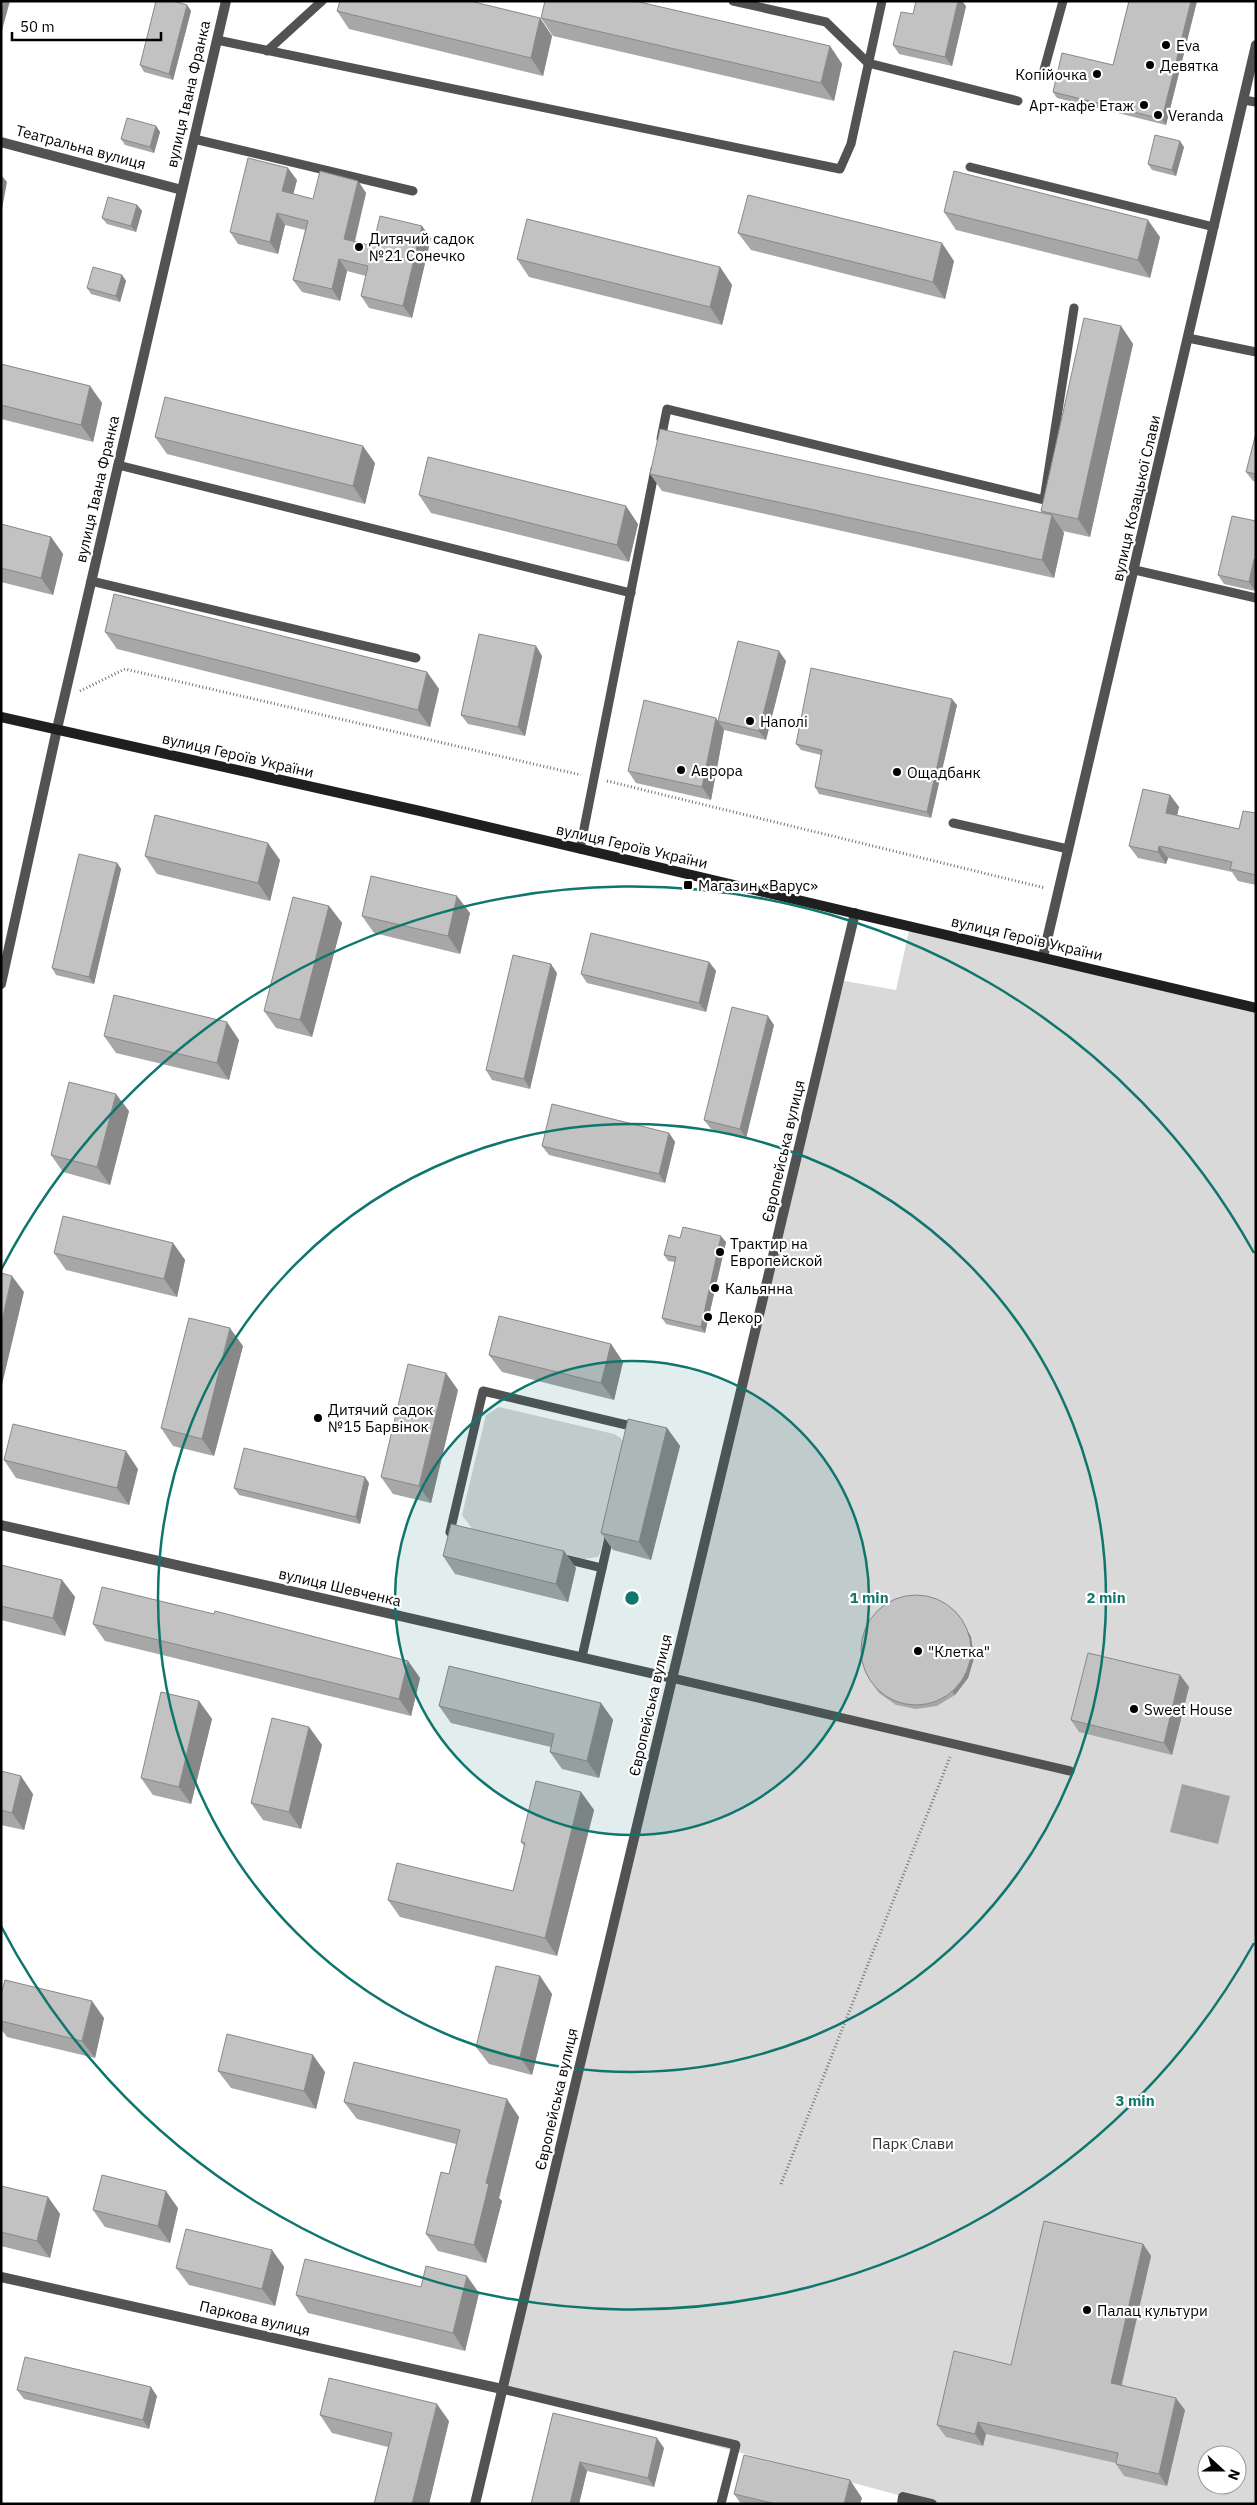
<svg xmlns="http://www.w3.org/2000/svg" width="1257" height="2505" viewBox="0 0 1257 2505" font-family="'IBM Plex Sans',sans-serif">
<rect width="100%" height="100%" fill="#fff"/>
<g fill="#d9d9d9" fill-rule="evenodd">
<path d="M910 926 1256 1008V2504H932L502 2389 839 980 896 990ZM1207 2455H1237V2485H1207Z"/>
<polygon points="499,1407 614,1434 621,1438 625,1450 601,1551 598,1557 584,1559 473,1530 462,1515 486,1415"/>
</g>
<polygon fill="#a0a0a0" points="1182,1784 1230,1796 1218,1844 1170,1832"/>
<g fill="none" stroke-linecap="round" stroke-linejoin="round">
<g stroke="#747474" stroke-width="3" stroke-dasharray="1 2.5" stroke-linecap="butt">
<polyline points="80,691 125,669 581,775"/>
<polyline points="607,781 1045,888"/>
<polyline points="781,2184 950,1757"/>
</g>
<g stroke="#525252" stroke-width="9">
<polyline points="733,1 826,22 868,63 1018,101"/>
<polyline points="217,40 840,169 851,144 882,1"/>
<polyline points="267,51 322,1"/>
<polyline points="1044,70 1063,1"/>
<polyline points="1243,100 1256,102"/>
<polyline points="194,139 413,191"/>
<polyline points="970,167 1214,227"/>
<polyline points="1188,338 1256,352"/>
<polyline points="661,439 667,409 1044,500 1074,308"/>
<polyline points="118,465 631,593"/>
<polyline points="1135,570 1256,598"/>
<polyline points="91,581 416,658"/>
<polyline points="953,823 1068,849"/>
<polyline points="580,849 655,469"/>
<polyline points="453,1533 450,1532 483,1391 635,1427 634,1430"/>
<polyline points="561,1558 602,1568"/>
<polyline points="582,1657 610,1533"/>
<polyline points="672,1678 1070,1771"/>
<polyline points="502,2389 736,2445 721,2504"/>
</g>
<g stroke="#525252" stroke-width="10">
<polyline points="1,142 182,190"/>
<polyline points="1043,957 1256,45"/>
<polyline points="1,984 57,729 226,1"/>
<polyline points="1,1525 672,1678"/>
<polyline points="1,2277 502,2389"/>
<polyline points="475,2504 855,913"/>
<polyline points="902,2504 903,2497 932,2504"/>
</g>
<polyline stroke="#1f1f1f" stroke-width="10" points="1,717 420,811 1256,1008"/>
</g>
<g fill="#a7a7a7">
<polygon points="1129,1 1197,1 1166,125 1057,98 1053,92 1113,65"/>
<polygon points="187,5 191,11 173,80 144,72 140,65"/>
<polygon points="966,6 952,66 899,54 893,45 913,14"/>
<polygon points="337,11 540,18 552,36 543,76 349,29"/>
<polygon points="541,18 830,46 842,64 834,101 553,36"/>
<polygon points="156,126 160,132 154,153 125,145 121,139"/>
<polygon points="1184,147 1176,176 1152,170 1148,164"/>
<polygon points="297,180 293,194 313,199 358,181 366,193 355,242 373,246 431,238 412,318 369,308 361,296 366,276 347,271 340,301 302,292 293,280 305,230 285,225 278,254 238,244 230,232"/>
<polygon points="137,205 142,211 136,232 107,224 102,218"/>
<polygon points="944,212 1160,237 1150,278 956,230"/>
<polygon points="738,233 954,261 945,299 751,250"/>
<polygon points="517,259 720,267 732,285 722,325 529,277"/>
<polygon points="122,275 126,281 120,302 91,294 87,288"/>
<polygon points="1121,326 1133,344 1090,537 1063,531 1064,533 1054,578 662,491 650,474 1042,513 1041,511"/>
<polygon points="1,364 90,386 102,403 93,442 1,419"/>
<polygon points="1256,433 1256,482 1253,481 1246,472"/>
<polygon points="155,437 375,463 365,504 167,454"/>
<polygon points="419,495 638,524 629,562 431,513"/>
<polygon points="1256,521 1256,588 1255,591 1224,584 1218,575"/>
<polygon points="1,524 51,537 63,554 53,595 1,582"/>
<polygon points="105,632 427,672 439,689 430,727 117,649"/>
<polygon points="536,646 542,656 525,736 468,724 461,715"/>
<polygon points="786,661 766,740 724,730 711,800 636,783 628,771 718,721"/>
<polygon points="957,705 931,818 819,794 815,787 821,755 801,750 796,744"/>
<polygon points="1170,795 1179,807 1177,815 1239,829 1256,813 1256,885 1238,881 1232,872 1168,858 1166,864 1138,858 1129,846"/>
<polygon points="145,856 280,860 270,901 157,874"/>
<polygon points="117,863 121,869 94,984 56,975 52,968"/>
<polygon points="329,906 342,923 312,1037 276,1028 264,1011"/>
<polygon points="470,913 460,954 374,933 362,916"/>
<polygon points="709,962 716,971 706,1012 587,983 581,974"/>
<polygon points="557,973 530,1089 492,1080 486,1070"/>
<polygon points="774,1025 746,1138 711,1129 704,1120"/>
<polygon points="104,1036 239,1040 229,1080 116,1053"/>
<polygon points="129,1111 110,1185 63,1172 51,1155"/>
<polygon points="669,1133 675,1142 665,1183 549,1155 542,1146"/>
<polygon points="680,1238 726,1242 705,1333 666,1324 662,1318 675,1262 668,1261 664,1255"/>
<polygon points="173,1243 185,1260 177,1297 66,1270 54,1253"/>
<polygon points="611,1344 623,1362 614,1400 502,1372 489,1355"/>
<polygon points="243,1346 214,1456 173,1446 161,1428"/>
<polygon points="458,1390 431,1503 393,1494 381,1477"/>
<polygon points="667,1428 680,1446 651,1560 613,1550 601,1533"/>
<polygon points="4,1460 138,1469 129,1505 16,1478"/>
<polygon points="369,1483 360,1524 239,1495 234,1488"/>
<polygon points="564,1551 576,1568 568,1602 455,1574 443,1556"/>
<polygon points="1,1565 62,1580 75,1597 65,1636 1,1620"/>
<polygon points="214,1614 408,1661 420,1678 411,1716 105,1641 93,1624"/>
<polygon points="961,1618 971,1637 974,1658 968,1678 955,1695 937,1706 916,1709 896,1705 879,1693 865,1672"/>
<polygon points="1180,1675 1189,1687 1172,1755 1079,1732 1071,1720"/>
<polygon points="199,1701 212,1719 191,1804 153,1795 141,1778"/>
<polygon points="601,1703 613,1720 599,1778 562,1769 550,1752 551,1747 451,1723 439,1706"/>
<polygon points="309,1727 322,1745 301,1829 263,1820 251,1803"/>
<polygon points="1,1771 33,1794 24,1830 1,1825"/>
<polygon points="581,1792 594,1810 557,1956 400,1917 388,1900 513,1891 524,1846 521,1842"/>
<polygon points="540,1976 552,1994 532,2075 489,2064 476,2047"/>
<polygon points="1,1994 104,2018 95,2058 7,2037 1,2029"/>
<polygon points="218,2071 325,2072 316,2109 231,2088"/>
<polygon points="344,2102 519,2117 499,2198 502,2201 486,2263 438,2251 426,2234 449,2174 456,2144 357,2119"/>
<polygon points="1,2186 48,2197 60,2214 50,2258 1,2246"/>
<polygon points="178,2208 170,2243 105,2227 93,2210"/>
<polygon points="1143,2244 1151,2256 1122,2385 1185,2410 1167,2486 1124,2476 1116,2464 1116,2463 986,2434 983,2446 946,2437 937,2425 1011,2365"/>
<polygon points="272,2250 284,2267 275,2306 189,2285 176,2268"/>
<polygon points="421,2287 479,2293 465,2351 308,2313 296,2295"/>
<polygon points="17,2390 157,2396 149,2429 24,2399"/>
<polygon points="553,2413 664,2448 654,2487 587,2471 579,2504 531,2504"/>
<polygon points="320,2415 449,2421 429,2504 374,2504 388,2447 332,2433"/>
<polygon points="734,2494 862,2498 860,2504 741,2504"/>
</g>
<g fill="#888">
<polygon points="4,1 10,1 1,34 1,12"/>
<polygon points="958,1 962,1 966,6 952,66 945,57"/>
<polygon points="1191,1 1197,1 1166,125 1162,119"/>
<polygon points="187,5 191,11 173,80 169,74"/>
<polygon points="540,18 552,36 543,76 531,58"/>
<polygon points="830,46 842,64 834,101 821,83"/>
<polygon points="156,126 160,132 154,153 150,147"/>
<polygon points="1180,141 1184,147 1176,176 1172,170"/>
<polygon points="288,168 297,180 291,203 282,191"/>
<polygon points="2,176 7,182 2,209 1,182"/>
<polygon points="358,181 366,193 352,251 344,239"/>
<polygon points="137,205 142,211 136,232 131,226"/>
<polygon points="277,213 285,225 278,254 270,242"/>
<polygon points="1148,220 1160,237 1150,278 1138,260"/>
<polygon points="422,226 431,238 412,318 403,306"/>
<polygon points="942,243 954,261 945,299 933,282"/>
<polygon points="339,259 347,271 340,301 332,289"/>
<polygon points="720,267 732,285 722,325 710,307"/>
<polygon points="122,275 126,281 120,302 116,296"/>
<polygon points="1121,326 1133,344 1090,537 1078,519"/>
<polygon points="90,386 102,403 93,442 81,425"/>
<polygon points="363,446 375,463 365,504 353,486"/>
<polygon points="626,506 638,524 629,562 617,545"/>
<polygon points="1052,515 1064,533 1054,578 1042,560"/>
<polygon points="51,537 63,554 53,595 41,578"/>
<polygon points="1254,559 1256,562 1256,588 1255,591 1249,582"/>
<polygon points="536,646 542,656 525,736 518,727"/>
<polygon points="779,651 786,661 766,740 759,731"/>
<polygon points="427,672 439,689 430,727 418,710"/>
<polygon points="952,699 957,705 931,818 927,812"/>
<polygon points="716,718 724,730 711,800 702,787"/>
<polygon points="1170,795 1179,807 1175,825 1166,813"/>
<polygon points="268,843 280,860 270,901 258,883"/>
<polygon points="1159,846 1168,858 1166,864 1158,852"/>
<polygon points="117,863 121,869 94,984 89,977"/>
<polygon points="457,896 470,913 460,954 448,936"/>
<polygon points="329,906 342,923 312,1037 300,1020"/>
<polygon points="709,962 716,971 706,1012 699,1003"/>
<polygon points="551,964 557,973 530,1089 524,1079"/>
<polygon points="768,1016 774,1025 746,1138 740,1129"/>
<polygon points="227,1022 239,1040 229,1080 217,1063"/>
<polygon points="116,1094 129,1111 110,1185 97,1167"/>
<polygon points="669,1133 675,1142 665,1183 659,1174"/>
<polygon points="721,1236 726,1242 705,1333 701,1327"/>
<polygon points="173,1243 185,1260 177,1297 164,1279"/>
<polygon points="12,1276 24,1292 1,1389 1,1325"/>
<polygon points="230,1328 243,1346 214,1456 202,1439"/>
<polygon points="611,1344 623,1362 614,1400 601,1383"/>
<polygon points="446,1373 458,1390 431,1503 419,1486"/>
<polygon points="667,1428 680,1446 651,1560 639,1542"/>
<polygon points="126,1451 138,1469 129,1505 117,1488"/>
<polygon points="365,1477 369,1483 360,1524 356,1517"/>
<polygon points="564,1551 576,1568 568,1602 556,1584"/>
<polygon points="62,1580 75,1597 65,1636 53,1618"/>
<polygon points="959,1615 971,1637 974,1658 968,1678 955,1695 953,1692"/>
<polygon points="408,1661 420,1678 411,1716 399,1699"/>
<polygon points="1180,1675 1189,1687 1172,1755 1164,1743"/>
<polygon points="199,1701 212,1719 191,1804 179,1787"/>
<polygon points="601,1703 613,1720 599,1778 587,1761"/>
<polygon points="309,1727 322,1745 301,1829 289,1812"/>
<polygon points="21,1776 33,1794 24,1830 12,1813"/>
<polygon points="581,1792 594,1810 557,1956 545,1938"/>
<polygon points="540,1976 552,1994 532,2075 520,2057"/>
<polygon points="92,2001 104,2018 95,2058 82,2041"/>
<polygon points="313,2055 325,2072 316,2109 304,2091"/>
<polygon points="507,2099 519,2117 499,2198 502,2201 486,2263 474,2245 486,2183"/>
<polygon points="166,2191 178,2208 170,2243 158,2226"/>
<polygon points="48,2197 60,2214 50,2258 37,2241"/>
<polygon points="1143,2244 1151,2256 1119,2395 1111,2383"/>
<polygon points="272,2250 284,2267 275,2306 262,2289"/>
<polygon points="467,2276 479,2293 465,2351 453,2333"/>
<polygon points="151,2387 157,2396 149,2429 143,2420"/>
<polygon points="1176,2398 1185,2410 1167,2486 1159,2474"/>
<polygon points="437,2404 449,2421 429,2504 412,2504"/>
<polygon points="978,2422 986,2434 983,2446 975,2434"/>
<polygon points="657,2438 664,2448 654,2487 648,2478"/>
<polygon points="580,2462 587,2471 579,2504 570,2504"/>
<polygon points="850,2480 862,2498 860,2504 844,2504"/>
</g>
<g fill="#c2c2c2" stroke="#888">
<polygon points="1,1 4,1 1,12"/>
<polygon points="156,1 173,1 187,5 169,74 140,65"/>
<polygon points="340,1 470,1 540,18 531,58 337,11"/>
<polygon points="545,1 635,1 830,46 821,83 541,18"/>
<polygon points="916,1 958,1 945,57 893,45 901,12 913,14"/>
<polygon points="1129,1 1191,1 1162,119 1053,92 1062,53 1113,65"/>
<polygon points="127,118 156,126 150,147 121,139"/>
<polygon points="1155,135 1180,141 1172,170 1148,164"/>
<polygon points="248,158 288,168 282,191 313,199 320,171 358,181 344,239 373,246 380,216 422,226 403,306 361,296 368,266 339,259 332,289 293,280 308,221 277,213 270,242 230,232"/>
<polygon points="954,171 1148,220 1138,260 944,212"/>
<polygon points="748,195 942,243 933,282 738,233"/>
<polygon points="108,197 137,205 131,226 102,218"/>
<polygon points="527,219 720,267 710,307 517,259"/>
<polygon points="93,267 122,275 116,296 87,288"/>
<polygon points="1084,318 1121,326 1078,519 1041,511"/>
<polygon points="1,364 90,386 81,425 1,405"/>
<polygon points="165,397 363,446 353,486 155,437"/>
<polygon points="660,429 1052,515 1042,560 650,474"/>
<polygon points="1256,433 1256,474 1246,472"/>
<polygon points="428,457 626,506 617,545 419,495"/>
<polygon points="1232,516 1256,521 1256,560 1254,559 1249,582 1218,575"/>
<polygon points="1,524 51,537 41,578 1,568"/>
<polygon points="114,594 427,672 418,710 105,632"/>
<polygon points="479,634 536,646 518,727 461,715"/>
<polygon points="738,641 779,651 759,731 718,721"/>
<polygon points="811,668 952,699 927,812 815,787 822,750 796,744"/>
<polygon points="644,700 716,718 702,787 628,771"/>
<polygon points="1143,789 1170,795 1166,813 1239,829 1243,811 1256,813 1256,875 1230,869 1232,862 1159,846 1158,852 1129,846"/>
<polygon points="155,815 268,843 258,883 145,856"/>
<polygon points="79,854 117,863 89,977 52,968"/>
<polygon points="371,876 457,896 448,936 362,916"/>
<polygon points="293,897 329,906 300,1020 264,1011"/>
<polygon points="591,933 709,962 699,1003 581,974"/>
<polygon points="513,955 551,964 524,1079 486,1070"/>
<polygon points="114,995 227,1022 217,1063 104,1036"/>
<polygon points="732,1007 768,1016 740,1129 704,1120"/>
<polygon points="69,1082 116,1094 97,1167 51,1155"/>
<polygon points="552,1104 669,1133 659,1174 542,1146"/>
<polygon points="63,1216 173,1243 164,1279 54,1253"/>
<polygon points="683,1227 721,1236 701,1327 662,1318 676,1257 664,1255 669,1235 680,1238"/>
<polygon points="1,1273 12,1276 1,1325"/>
<polygon points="499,1316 611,1344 601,1383 489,1355"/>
<polygon points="189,1318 230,1328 202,1439 161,1428"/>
<polygon points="408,1364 446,1373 419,1486 381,1477"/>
<polygon points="628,1419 667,1428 639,1542 601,1533"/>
<polygon points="13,1424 126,1451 117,1488 4,1460"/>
<polygon points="244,1448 365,1477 356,1517 234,1488"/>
<polygon points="451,1524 564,1551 556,1584 443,1556"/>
<polygon points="1,1565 62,1580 53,1618 1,1606"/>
<polygon points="102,1587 214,1614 215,1611 408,1661 399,1699 93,1624"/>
<circle cx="916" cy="1650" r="55"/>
<polygon points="1088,1653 1180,1675 1164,1743 1071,1720"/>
<polygon points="449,1666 601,1703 587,1761 550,1752 554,1734 439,1706"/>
<polygon points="161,1692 199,1701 179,1787 141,1778"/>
<polygon points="272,1718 309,1727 289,1812 251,1803"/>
<polygon points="1,1771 21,1776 12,1813 1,1810"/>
<polygon points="536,1781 581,1792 545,1938 388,1900 397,1863 513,1891 525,1843 521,1842"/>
<polygon points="496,1966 540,1976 520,2057 476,2047"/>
<polygon points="5,1980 92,2001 82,2041 1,2021 1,1994"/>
<polygon points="227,2034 313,2055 304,2091 218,2071"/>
<polygon points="354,2062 507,2099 486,2183 489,2184 474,2245 426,2234 441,2172 449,2174 460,2130 344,2102"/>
<polygon points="102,2175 166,2191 158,2226 93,2210"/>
<polygon points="1,2186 48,2197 37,2241 1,2232"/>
<polygon points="1044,2221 1143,2244 1111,2383 1176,2398 1159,2474 1116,2464 1118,2453 978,2422 975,2434 937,2425 954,2351 1011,2365"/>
<polygon points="186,2229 272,2250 262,2289 176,2268"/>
<polygon points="305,2259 421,2287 426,2266 467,2276 453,2333 296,2295"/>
<polygon points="25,2357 151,2387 143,2420 17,2390"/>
<polygon points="329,2378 437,2404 412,2504 374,2504 392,2433 320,2415"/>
<polygon points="553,2413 657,2438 648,2478 580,2462 570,2504 531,2504"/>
<polygon points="744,2455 850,2480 844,2504 776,2504 734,2494"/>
</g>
<circle cx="632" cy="1598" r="237" fill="#0f766e" fill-opacity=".12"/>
<g fill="none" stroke="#0f766e" stroke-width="2.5">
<circle cx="632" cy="1598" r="237"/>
<circle cx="632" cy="1598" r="474"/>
<path d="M1254 1943A711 711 0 0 1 1 1926M1 1270A711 711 0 0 1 1254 1253"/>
</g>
<g fill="#000" stroke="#fff" stroke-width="2">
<circle cx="1166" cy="45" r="5"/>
<circle cx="1150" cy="65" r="5"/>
<circle cx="1097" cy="74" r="5"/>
<circle cx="1144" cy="105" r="5"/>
<circle cx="1158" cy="115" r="5"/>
<circle cx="359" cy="247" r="5"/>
<circle cx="750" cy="721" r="5"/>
<circle cx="681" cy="770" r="5"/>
<circle cx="897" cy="772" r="5"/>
<rect x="683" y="880" width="10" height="10" rx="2.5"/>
<circle cx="720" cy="1252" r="5"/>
<circle cx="715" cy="1288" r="5"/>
<circle cx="708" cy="1317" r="5"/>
<circle cx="318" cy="1418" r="5"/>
<circle cx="918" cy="1651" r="5"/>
<circle cx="1134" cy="1709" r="5"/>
<circle cx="1087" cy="2310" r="5"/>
</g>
<g text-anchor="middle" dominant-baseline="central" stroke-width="4.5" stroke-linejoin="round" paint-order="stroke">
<g font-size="15" fill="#000" stroke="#fff" text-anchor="start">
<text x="1176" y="45">Eva</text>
<text x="1160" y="65">Девятка</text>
<text x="1087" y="74" text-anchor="end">Копійочка</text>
<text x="1134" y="105" text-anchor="end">Арт-кафе Етаж</text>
<text x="1168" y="115">Veranda</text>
<text x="369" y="238">Дитячий садок<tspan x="369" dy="17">№21 Сонечко</tspan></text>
<text x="760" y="721">Наполі</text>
<text x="691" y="770">Аврора</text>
<text x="907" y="772">Ощадбанк</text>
<text x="698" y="885">Магазин «Варус»</text>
<text x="730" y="1243">Трактир на<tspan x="730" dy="17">Европейской</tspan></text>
<text x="725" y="1288">Кальянна</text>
<text x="718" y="1317">Декор</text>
<text x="328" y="1409">Дитячий садок<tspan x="328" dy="17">№15 Барвінок</tspan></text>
<text x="928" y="1651">"Клетка"</text>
<text x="1144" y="1709">Sweet House</text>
<text x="1097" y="2310">Палац культури</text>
</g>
<g font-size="15" fill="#000" stroke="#fff">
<text transform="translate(188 94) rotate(-77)">вулиця Івана Франка</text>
<text transform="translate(81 147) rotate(15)">Театральна вулиця</text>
<text transform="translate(97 489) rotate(-77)">вулиця Івана Франка</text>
<text transform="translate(1136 498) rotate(-77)">вулиця Козацької Слави</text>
<text transform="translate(238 755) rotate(13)">вулиця Героїв України</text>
<text transform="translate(632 846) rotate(13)">вулиця Героїв України</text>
<text transform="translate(1027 938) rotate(13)">вулиця Героїв України</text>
<text transform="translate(783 1151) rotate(-77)">Європейська вулиця</text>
<text transform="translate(340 1587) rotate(13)">вулиця Шевченка</text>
<text transform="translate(650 1705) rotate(-77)">Європейська вулиця</text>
<text transform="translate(556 2099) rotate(-77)">Європейська вулиця</text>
<text transform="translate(255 2318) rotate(13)">Паркова вулиця</text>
</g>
<g font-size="15" fill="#303030" stroke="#fff">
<text x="913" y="2143">Парк Слави</text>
</g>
</g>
<circle cx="632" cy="1598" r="8" fill="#0f766e" stroke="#fff" stroke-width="2.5"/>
<g font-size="15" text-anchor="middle" font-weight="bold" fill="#0f766e" stroke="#fff" stroke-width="4.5" stroke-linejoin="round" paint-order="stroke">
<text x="869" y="1603">1 min</text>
<text x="1106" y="1603">2 min</text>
<text x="1135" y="2106">3 min</text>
</g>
<rect width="1257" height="2505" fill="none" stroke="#000000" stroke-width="5"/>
<g transform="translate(1222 2470) rotate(111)"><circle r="24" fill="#ffffff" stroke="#999999"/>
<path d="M0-4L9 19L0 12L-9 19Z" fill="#000000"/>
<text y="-8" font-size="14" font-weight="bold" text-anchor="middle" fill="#000000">N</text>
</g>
<path d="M12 32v8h149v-8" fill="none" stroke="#000000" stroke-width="2.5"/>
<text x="20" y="32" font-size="15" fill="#000000" stroke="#ffffff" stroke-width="4" paint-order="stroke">50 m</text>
</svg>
